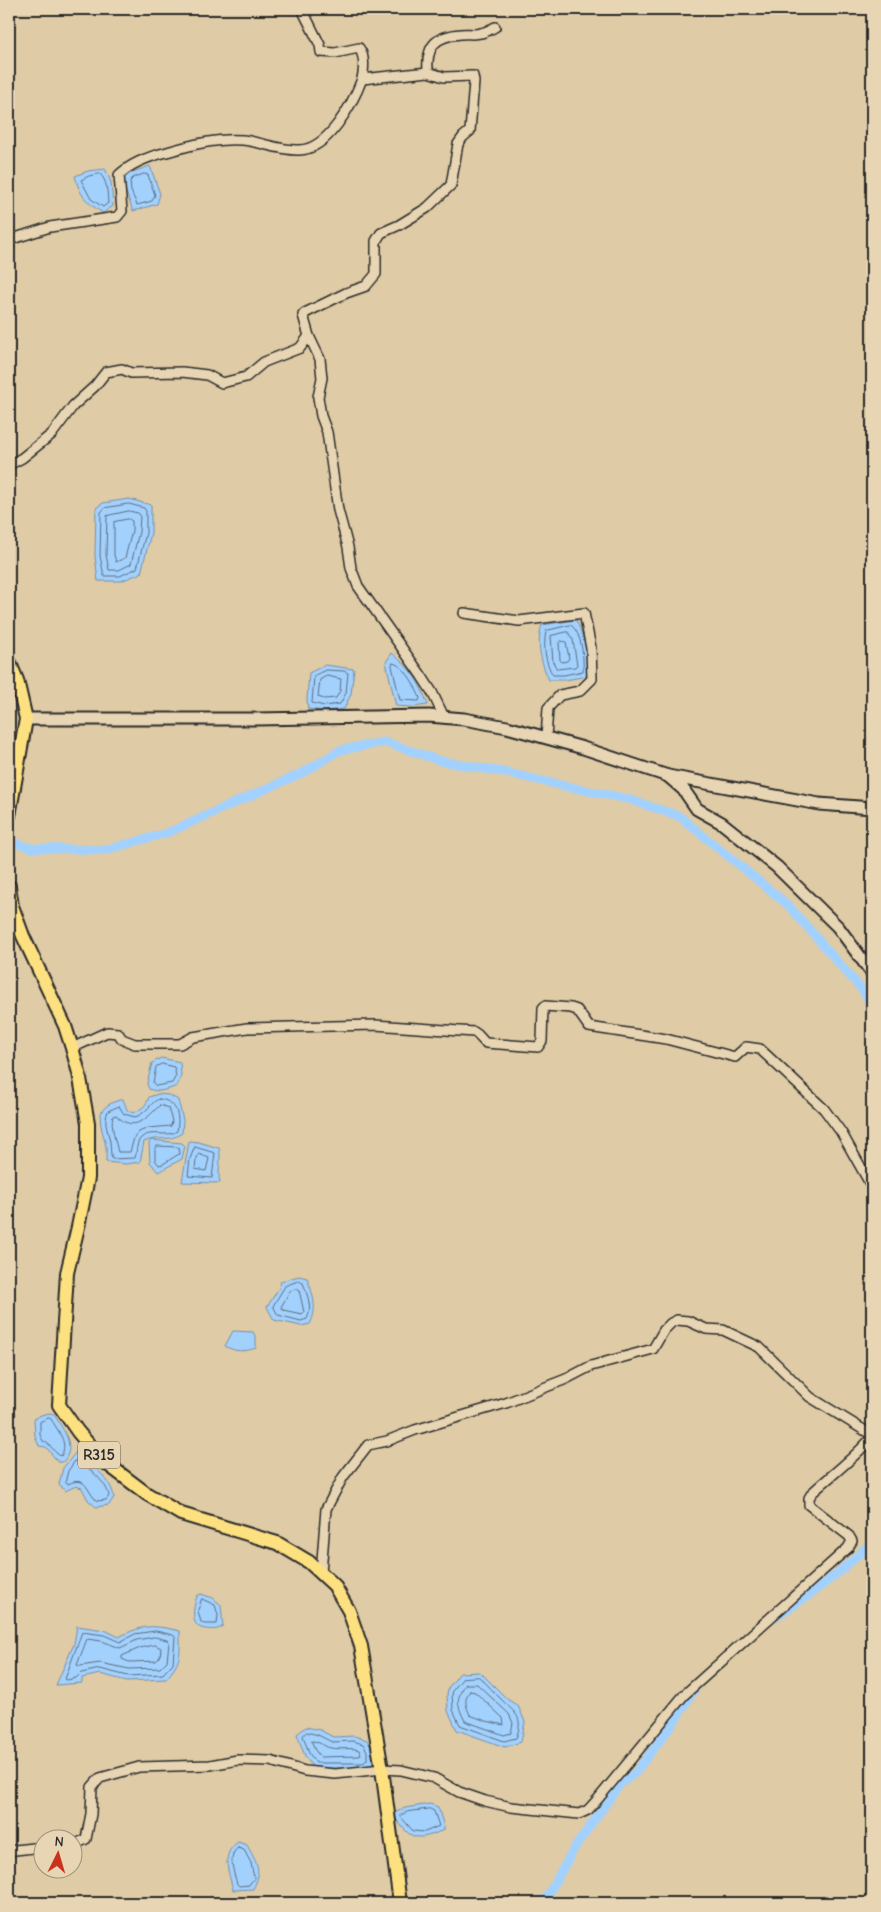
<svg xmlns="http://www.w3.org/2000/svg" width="881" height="1912" viewBox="0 0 881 1912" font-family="'Comic Neue',sans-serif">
<rect width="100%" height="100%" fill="#dfcba5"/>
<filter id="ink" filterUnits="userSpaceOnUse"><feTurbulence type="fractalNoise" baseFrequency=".02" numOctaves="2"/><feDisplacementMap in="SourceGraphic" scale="10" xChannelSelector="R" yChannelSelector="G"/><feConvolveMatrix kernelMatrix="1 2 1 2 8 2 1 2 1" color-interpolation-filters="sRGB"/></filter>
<g filter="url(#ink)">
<g fill="#a3d1fe" stroke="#738faa">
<polygon points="150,166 160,194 157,204 133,211 126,192 124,178 130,173"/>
<path d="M105 169 111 182 113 206 103 213C86 202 80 196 75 176L88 171Z"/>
<polygon points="129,499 151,505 151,533 141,573 121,581 98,581 95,556 96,508 103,503"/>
<path d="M576 620C585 638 588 656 588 676L565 680H549C541 663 536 643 542 625Z"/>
<path d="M392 653C412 670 419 681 428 705L412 707 396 706 386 662Z"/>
<polygon points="325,665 354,669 351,694 344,709 324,711 308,709 307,699 309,673"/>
<path d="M161 1058 180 1062 181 1076 177 1086C167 1090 159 1093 149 1089L147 1084 152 1063Z"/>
<path d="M158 1094 169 1095 178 1100 183 1120 182 1133C169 1143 158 1135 144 1142L140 1162 126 1164 106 1162C106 1156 107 1148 105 1142 99 1118 94 1107 123 1099L127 1110 133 1113C141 1110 147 1105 149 1097Z"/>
<polygon points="151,1140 182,1143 185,1146 182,1159 158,1172 150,1162 149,1143"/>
<path d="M189 1141 198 1142 219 1148C222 1160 217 1171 220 1183L182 1182Z"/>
<path d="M299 1276 307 1278C313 1294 318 1309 310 1324L301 1326 274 1320 267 1307 279 1288 281 1281Z"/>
<path d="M233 1331 253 1332 256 1338V1348C244 1352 235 1352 225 1346Z"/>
<path d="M49 1413 54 1414C63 1430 77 1446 63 1462H58L46 1447 39 1446 35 1436 34 1419 41 1415Z"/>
<path d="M76 1452C91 1464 111 1478 114 1497L109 1505 96 1507 88 1500 82 1488 76 1486 65 1491 59 1484 63 1468Z"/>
<path d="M201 1594 213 1598 221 1605 223 1626C218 1630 213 1630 207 1629 189 1629 193 1608 197 1596Z"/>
<path d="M77 1626 105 1630 119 1637C144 1624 154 1625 180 1631 180 1655 182 1661 166 1679L127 1681 100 1674 82 1678V1683L56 1685 74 1644Z"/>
<polygon points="480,1672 507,1699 518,1706 525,1722 521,1742 505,1747 457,1730 448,1711 447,1695 448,1688 460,1673"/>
<polygon points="306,1727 320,1730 333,1737 354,1736 367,1740 372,1749 373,1764 364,1768 313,1768 305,1756 297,1734"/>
<path d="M430 1804 438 1807 444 1827V1830C430 1835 417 1843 405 1830 400 1824 396 1821 394 1813L405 1808Z"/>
<path d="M238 1842 247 1845C256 1862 263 1871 253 1889L233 1890C229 1872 220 1854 238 1842Z"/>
</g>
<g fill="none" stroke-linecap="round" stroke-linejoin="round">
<g stroke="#5b6d7f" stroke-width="1">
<path d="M100 174C108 181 107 193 108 203L103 207 91 199 81 180 89 176Z"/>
<polygon points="144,174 148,175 155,195 152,201 137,205 131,191 130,181 133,178"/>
<polygon points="129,504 144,508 146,511 146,533 137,568 120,576 104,576 100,556 101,512 105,508"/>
<polygon points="129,511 138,513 140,515 139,532 131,564 119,570 109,570 106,555 107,516"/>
<polygon points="129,519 132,521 132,531 125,558 116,562 114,555 114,522"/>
<path d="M571 625C582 633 584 658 583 671L564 675H553C545 663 543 645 546 631Z"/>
<polygon points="568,632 573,640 577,665 575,667 557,669 553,662 551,636"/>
<polygon points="561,641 566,642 569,658 567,661 562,662 560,660 559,643"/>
<path d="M393 663C406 666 415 686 420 698L419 701 400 700 392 666Z"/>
<polygon points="326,670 344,671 348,673 346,693 340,704 324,706 312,703 314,676"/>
<polygon points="327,676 341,679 340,691 336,698 324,699 318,697 320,680"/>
<polygon points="162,1064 174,1067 176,1076 172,1083 156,1086 153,1083 156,1067"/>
<path d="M159 1099C177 1101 180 1115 177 1131 168 1138 149 1129 141 1138 136 1142 137 1153 135 1158L112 1159C110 1153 111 1148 110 1142 108 1130 103 1123 108 1111L119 1106 124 1114 135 1117C148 1113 151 1101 159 1099Z"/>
<path d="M160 1105 168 1108 172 1121 171 1126 148 1128 139 1132 134 1138 130 1152H118C116 1143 110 1124 113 1116L116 1115C134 1134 147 1118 160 1105Z"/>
<polygon points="157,1146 178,1147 179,1154 163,1164 159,1165 155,1160 155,1148"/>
<polygon points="195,1147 215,1153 212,1178 188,1176 190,1159"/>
<polygon points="199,1154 209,1158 206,1171 195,1169 196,1161"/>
<path d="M299 1281 303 1283C307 1294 313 1308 307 1319L301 1321 278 1315 273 1306 285 1286Z"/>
<polygon points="296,1289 299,1290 304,1312 302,1314 283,1310 281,1307 290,1291"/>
<path d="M49 1418 51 1419C58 1431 69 1443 61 1456 53 1453 52 1444 43 1441L40 1435V1422Z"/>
<path d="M78 1460C88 1468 107 1482 109 1496L106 1500 97 1501C86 1491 87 1475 68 1484L65 1483 68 1471 75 1461Z"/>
<polygon points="202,1599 215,1605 218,1615 217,1624 205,1624 201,1622 198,1611"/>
<polygon points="156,1631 173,1635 175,1637 173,1663 163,1674 128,1676 100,1669 81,1673 76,1678 67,1680 65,1679 82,1632 104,1635 120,1642 135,1634"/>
<polygon points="155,1637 167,1640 169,1642 167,1661 160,1668 129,1669 100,1663 80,1666 77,1665 87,1639 102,1641 120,1648 137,1640"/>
<polygon points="155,1645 161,1648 160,1657 156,1661 129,1662 122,1659 122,1656 140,1648"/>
<path d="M479 1677C488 1684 494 1693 502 1700 516 1714 524 1717 516 1738L504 1741 460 1725 453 1710 452 1695 453 1690 463 1678Z"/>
<path d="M466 1684H477L509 1714 513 1723 511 1733 504 1735 465 1721C457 1705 455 1698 466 1684Z"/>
<path d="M470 1691 475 1692 503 1718 504 1725 486 1721 470 1715C466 1706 463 1699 470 1691Z"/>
<polygon points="307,1732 318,1735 332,1742 353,1741 363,1744 367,1751 367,1760 363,1763 316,1763 309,1753 303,1736"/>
<path d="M312 1741C319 1741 324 1747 331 1748 341 1750 350 1747 359 1750L361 1755 359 1756 320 1757 315 1750Z"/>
<polygon points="430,1809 434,1811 439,1826 425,1832 413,1831 401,1817 401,1815 407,1812"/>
<path d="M238 1848 244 1850 251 1863 254 1878 249 1885 239 1886 237 1884C234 1873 227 1855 238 1848Z"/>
</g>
<g stroke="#a3d1fe" stroke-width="9">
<polyline points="9,841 32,848 105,850 167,833 304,772 340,750 385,742 441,761 503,772 565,786 628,799 679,816 788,905 863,991 872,1008"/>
<path d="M776 1616C811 1596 843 1570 872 1542"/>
<polyline points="543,1903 575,1847 620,1784 635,1773 674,1722 697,1685"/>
</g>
<defs>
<g id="street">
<path d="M302 9 320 45 321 52 335 53 359 48C365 56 364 69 362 79L428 72C426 46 435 36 461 34 467 33 474 35 481 33 486 32 491 29 495 27"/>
<path d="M9 240 50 227 117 217 122 211 119 175C131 163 151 156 167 152 191 145 217 138 243 140 261 142 281 151 299 150 328 150 353 103 362 79"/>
<polyline points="309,336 320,359 322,378 318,397 321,416 327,432 338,510 348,547 351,568 358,586 421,675 432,692 444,717"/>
<polyline points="9,465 22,458 52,434 73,406 95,386 106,372 122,369 131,373 182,372 207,375 222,383 246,377 264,362 300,348 309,336 303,315 305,313 346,293 366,286 376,274 376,241 381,233 399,225 427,208 451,185 458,144 463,137 470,131 474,82 473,76 444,77 428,72"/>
<polyline points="464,613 519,621 584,613 591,648 592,679 580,691 560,695 548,708 546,738"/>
<path d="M72 1048 107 1032 118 1033 122 1039 135 1044H180L193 1037 247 1028 375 1025 474 1032C480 1035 481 1040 486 1043L538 1047 542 1041 543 1008 545 1006 571 1008 577 1010 589 1027 666 1039 735 1057 746 1047 760 1049 824 1109 841 1132 872 1187"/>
<polyline points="321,1573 326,1509 343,1477 368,1445 387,1441 415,1430 506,1403 566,1379 591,1366 653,1349 664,1330 671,1323 677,1320 688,1321 706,1329 723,1330 759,1347 810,1397 872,1435"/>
<path d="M72 1846 86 1839 91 1814 92 1787 100 1778 139 1767 210 1765 238 1760 270 1761 305 1771 335 1774 382 1769 401 1770 434 1778 459 1792 485 1801 511 1807 579 1814 588 1810 598 1799 684 1695 848 1548 852 1541 849 1536 809 1505V1498L812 1493C832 1474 855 1458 872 1437"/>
<polyline points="9,1852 15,1850 42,1847"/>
</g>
<g id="secondary">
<polyline points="26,719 256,719 429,716 464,719 507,727 583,748 668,776 683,789 697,809 722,823 777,867 838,927 872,973"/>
<polyline points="668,776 819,804 872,808"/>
</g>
<g id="primary">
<polyline points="9,661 17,680 26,719 9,816"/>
<polyline points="9,886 12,906 23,936 65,1026 72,1048 79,1073 88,1123 88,1178 78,1227 67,1273 59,1405 78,1432 102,1460 147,1494 181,1514 277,1543 309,1562 334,1585 349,1611 361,1646 382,1769 400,1903"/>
</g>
</defs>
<use href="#street" stroke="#2b2b2b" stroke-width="12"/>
<use href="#secondary" stroke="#2b2b2b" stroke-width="15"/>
<use href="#primary" stroke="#2b2b2b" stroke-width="16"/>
<use href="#street" stroke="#e7d5b3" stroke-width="9"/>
<use href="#secondary" stroke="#e7d5b3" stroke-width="11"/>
<use href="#primary" stroke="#fde080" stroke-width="12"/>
</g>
</g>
<g text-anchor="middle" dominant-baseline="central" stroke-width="4" stroke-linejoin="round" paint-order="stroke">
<rect fill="#e7d5b3" stroke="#635e54" stroke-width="1" x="78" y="1441.5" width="42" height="27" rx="4"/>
<g font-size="16" font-weight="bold" fill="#2b2b2b">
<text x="99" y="1455">R315</text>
</g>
</g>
<rect width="881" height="1912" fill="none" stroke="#e7d5b3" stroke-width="30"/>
<rect x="15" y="15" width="851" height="1882" fill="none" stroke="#2b2b2b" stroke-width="2" filter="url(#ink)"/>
<g transform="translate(58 1854) rotate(5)"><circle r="24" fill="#e7d5b3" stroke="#9c917d"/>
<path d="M0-4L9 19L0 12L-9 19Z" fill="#c8321e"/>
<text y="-8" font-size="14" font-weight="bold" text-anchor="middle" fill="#2b2b2b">N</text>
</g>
</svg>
